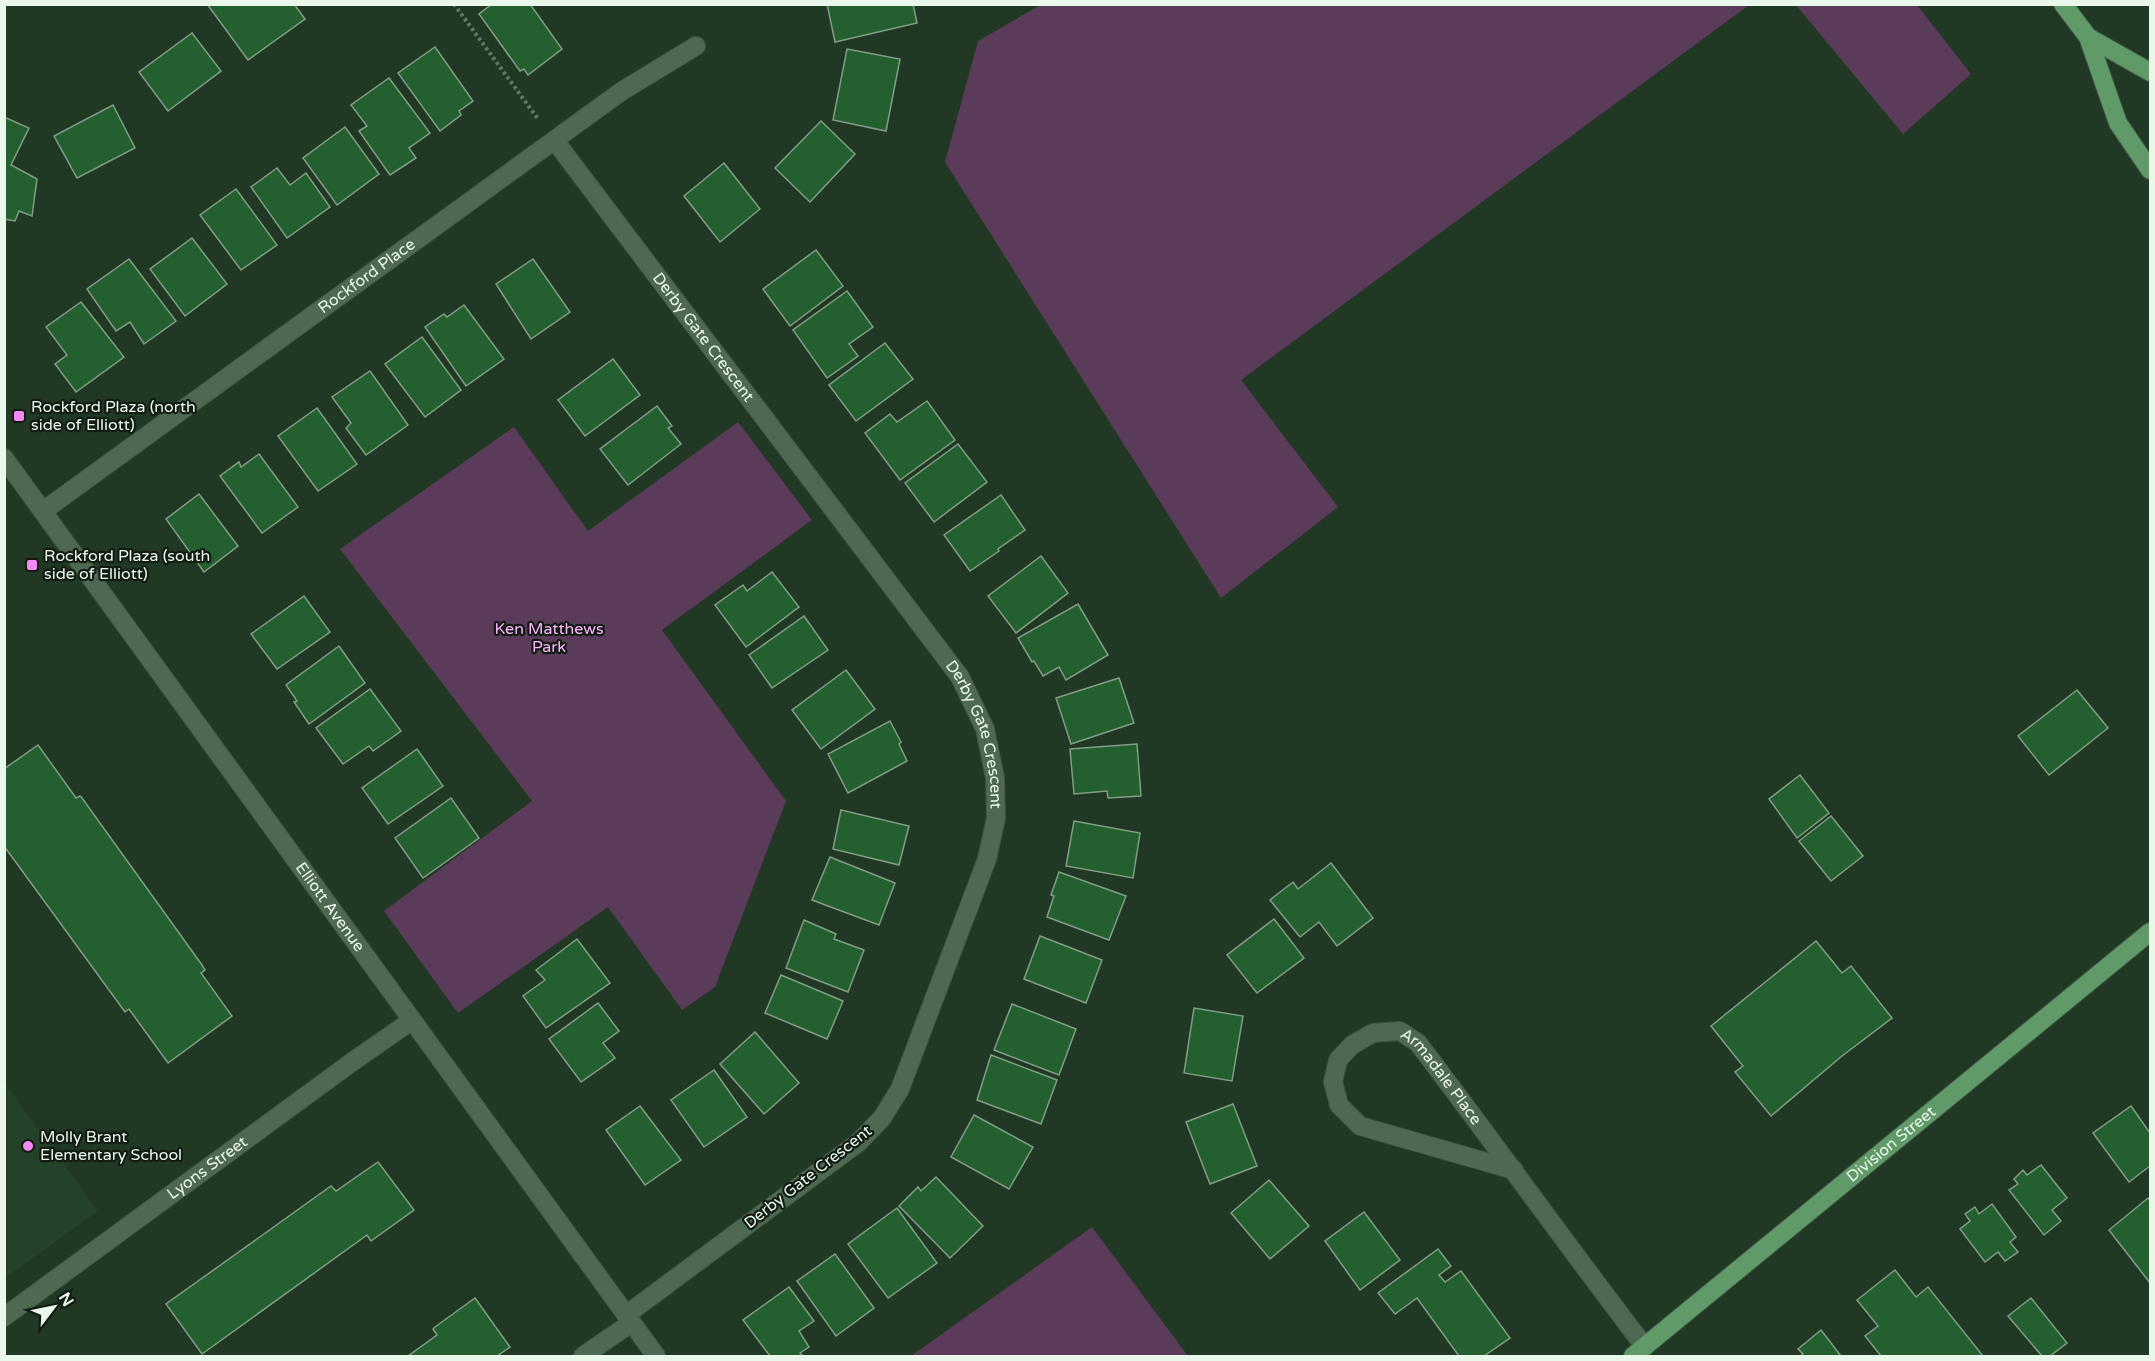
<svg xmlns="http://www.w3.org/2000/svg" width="2155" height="1361" viewBox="0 0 2155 1361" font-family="'Varela Round',sans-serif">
<rect width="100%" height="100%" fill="#213824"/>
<polygon fill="#244229" points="4,1082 98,1211 5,1278 4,1278"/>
<g fill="#5a3b5a">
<polygon points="1042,4 1749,4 1749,5 1241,380 1338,507 1221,598 945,162 978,41"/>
<polygon points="1796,5 1917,5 1971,74 1903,134"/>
<polygon points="738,422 812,520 662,630 786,801 715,987 682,1010 608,907 458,1013 384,911 532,801 340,549 514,427 588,531"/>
<polygon points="1092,1227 1188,1356 911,1356"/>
</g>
<g fill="#245f30" stroke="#829d85" stroke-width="1.5">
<polygon points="207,4 294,4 305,19 248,60"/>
<polygon points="492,4 530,4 562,49 528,75 524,69 520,71 479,14"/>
<polygon points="827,4 913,4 917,23 835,42"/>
<polygon points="192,33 221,71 168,111 139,72"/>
<polygon points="435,47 473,101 459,111 461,115 440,131 398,73"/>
<polygon points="847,49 900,59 886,131 833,120"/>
<polygon points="389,78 430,133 409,148 416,158 390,175 359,131 367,126 351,105"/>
<polygon points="113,105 135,148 77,178 54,136"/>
<polygon points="4,117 29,128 11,165 37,179 32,216 19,211 15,221 4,219"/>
<polygon points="821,121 855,154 810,202 775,168"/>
<polygon points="345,127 379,174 337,205 303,158"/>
<polygon points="724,163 760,209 720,242 684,196"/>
<polygon points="277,168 290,185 306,173 330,207 287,238 251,187"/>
<polygon points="236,189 277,245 241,270 200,215"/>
<polygon points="192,238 227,284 185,316 150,269"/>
<polygon points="816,250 843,286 790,326 763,289"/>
<polygon points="129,259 176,321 144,344 130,322 116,331 87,289"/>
<polygon points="533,259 570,312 531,339 496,284"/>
<polygon points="847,291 873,327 849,344 858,356 827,378 793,330"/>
<polygon points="81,302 124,357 76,392 55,364 67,355 46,327"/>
<polygon points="464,305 504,359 466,386 425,327 444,314 447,317"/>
<polygon points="422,337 461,390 425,417 385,364"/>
<polygon points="885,343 913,379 856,421 829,385"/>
<polygon points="613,359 640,395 585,436 558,400"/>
<polygon points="370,371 408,425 366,455 346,428 351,423 332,397"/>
<polygon points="927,401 955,440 900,480 865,433 890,414 897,422"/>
<polygon points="657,406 672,426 668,428 681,444 628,485 600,449"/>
<polygon points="317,408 357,464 318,491 278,436"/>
<polygon points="958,444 987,482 934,522 905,483"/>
<polygon points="259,454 298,507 262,533 220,476 239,462 241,467"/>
<polygon points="199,494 238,546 204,572 166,519"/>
<polygon points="1001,495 1025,530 998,549 999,551 970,571 944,535"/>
<polygon points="1041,556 1068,593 1016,633 988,596"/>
<polygon points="772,572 799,607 746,647 715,605 743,585 747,591"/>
<polygon points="304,596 330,632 277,669 251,634"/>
<polygon points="1078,604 1108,655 1066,680 1059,667 1043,676 1034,661 1032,662 1018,638"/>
<polygon points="804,616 828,650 772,688 749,655"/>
<polygon points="339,646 365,683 309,724 294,702 297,701 286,685"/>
<polygon points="846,670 875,709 821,749 792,710"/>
<polygon points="1119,678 1134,723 1071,744 1056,698"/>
<polygon points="370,689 401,731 373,751 369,746 343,764 316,728"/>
<polygon points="2077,690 2108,728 2049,775 2018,736"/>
<polygon points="890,721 901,742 899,744 907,761 848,793 828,754"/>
<polygon points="1137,744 1141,796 1108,798 1107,791 1074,794 1070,749"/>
<polygon points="38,745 76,798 80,796 82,798 202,965 205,970 201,973 232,1016 168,1063 129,1009 125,1012 4,846 4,769"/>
<polygon points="417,749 443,786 388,824 362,788"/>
<polygon points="1800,775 1829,813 1797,838 1769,799"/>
<polygon points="451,798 479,838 423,878 395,838"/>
<polygon points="841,810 909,826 899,865 833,849"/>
<polygon points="1831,816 1863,856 1831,881 1799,841"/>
<polygon points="1074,821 1140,833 1133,878 1066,866"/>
<polygon points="830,857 895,883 879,925 812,900"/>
<polygon points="1331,863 1373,918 1337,946 1319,922 1300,937 1270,900 1293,882 1298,889"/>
<polygon points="1059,872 1126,896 1109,940 1047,917 1054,896 1051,895"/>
<polygon points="1274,919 1304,958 1257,993 1227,955"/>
<polygon points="804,920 836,934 834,939 864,950 848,992 786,968"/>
<polygon points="1040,936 1102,960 1086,1003 1024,979"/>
<polygon points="577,939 610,983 546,1028 523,996 545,980 536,970"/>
<polygon points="1816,941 1842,973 1851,966 1892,1018 1842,1056 1771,1116 1735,1072 1743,1066 1711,1026"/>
<polygon points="781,975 843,1001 827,1039 765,1013"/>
<polygon points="598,1003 619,1031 603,1043 615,1058 581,1082 549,1039"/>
<polygon points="1012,1004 1076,1029 1059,1075 994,1050"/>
<polygon points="1194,1008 1243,1016 1232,1081 1184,1073"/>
<polygon points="755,1032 799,1083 764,1114 720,1064"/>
<polygon points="991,1055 1057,1080 1041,1124 977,1100"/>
<polygon points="714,1070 747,1117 704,1147 671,1100"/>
<polygon points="1233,1104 1257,1166 1210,1184 1186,1122"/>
<polygon points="640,1106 681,1160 645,1185 606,1130"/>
<polygon points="2131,1106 2150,1133 2150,1166 2129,1182 2093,1133"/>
<polygon points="974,1115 1033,1147 1009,1189 951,1157"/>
<polygon points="378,1162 414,1210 371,1241 367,1235 202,1354 166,1304 331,1186 336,1191"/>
<polygon points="2041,1165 2067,1198 2052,1210 2061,1221 2044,1235 2009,1190 2018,1184 2014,1179 2023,1170 2027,1175"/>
<polygon points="936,1177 983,1226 950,1258 899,1206 918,1187 921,1191"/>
<polygon points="1269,1180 1309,1226 1270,1259 1231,1213"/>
<polygon points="2148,1198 2150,1201 2150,1283 2109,1230"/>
<polygon points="1992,1204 2016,1237 2010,1242 2018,1252 2005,1261 1998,1252 1985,1262 1960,1229 1970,1221 1965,1214 1975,1207 1979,1214"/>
<polygon points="897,1208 937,1263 888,1298 848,1244"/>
<polygon points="1364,1212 1400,1260 1360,1290 1325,1241"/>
<polygon points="1438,1249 1451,1266 1439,1275 1445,1282 1461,1271 1510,1338 1484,1356 1459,1356 1417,1298 1395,1314 1378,1293"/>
<polygon points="835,1254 874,1308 836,1336 797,1281"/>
<polygon points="1895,1270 1916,1297 1928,1287 1983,1356 1881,1356 1865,1336 1878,1326 1857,1300"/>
<polygon points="789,1287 814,1321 799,1331 809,1347 800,1353 803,1356 770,1356 743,1320"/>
<polygon points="475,1298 510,1347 497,1356 408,1356 437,1335 433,1329 435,1327"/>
<polygon points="2031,1298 2067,1343 2050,1356 2042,1356 2008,1316"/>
<polygon points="1821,1330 1841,1356 1800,1356 1803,1354 1798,1349"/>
</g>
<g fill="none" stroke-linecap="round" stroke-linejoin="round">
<defs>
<g id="minor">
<path id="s1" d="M555 141 960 677 985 729 995 778 996 818 987 859 900 1089 882 1118 859 1142 626 1315"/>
<path id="s2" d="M4 458 656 1356"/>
<path id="s3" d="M43 511 622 91 696 46"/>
<path id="s4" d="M1514 1170 1360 1126 1339 1105 1333 1082 1338 1060 1352 1045 1373 1033 1400 1031 1418 1043C1495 1144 1568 1247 1645 1347"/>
<path id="s5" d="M4 1317 352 1062 411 1021"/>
<polyline points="583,1356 631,1323"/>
</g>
<g id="major">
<polyline points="2063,4 2088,37 2118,123 2150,170"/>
<polyline points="2088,37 2150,72"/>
<path id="s6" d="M1633 1356 2150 932"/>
</g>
</defs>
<use href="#minor" stroke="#3e5342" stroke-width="20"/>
<use href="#major" stroke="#3e5342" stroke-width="20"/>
<polyline stroke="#637766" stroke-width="4" stroke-dasharray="3 3" stroke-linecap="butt" points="454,4 538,119"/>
<use href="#minor" stroke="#4f6851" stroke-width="18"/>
<use href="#major" stroke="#609a68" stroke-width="18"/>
</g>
<g fill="#f18af4" stroke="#121c13" stroke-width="2">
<rect x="13" y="410" width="12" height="12" rx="3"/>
<rect x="26" y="559" width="12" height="12" rx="3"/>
<circle cx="28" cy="1146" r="6"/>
</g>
<g text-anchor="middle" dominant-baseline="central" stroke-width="4.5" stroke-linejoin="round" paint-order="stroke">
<g font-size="16" fill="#eaf8eb" stroke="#121c13">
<text stroke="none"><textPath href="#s3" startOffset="400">Rockford Place</textPath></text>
<text stroke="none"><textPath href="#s1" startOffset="246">Derby Gate Crescent</textPath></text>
<text stroke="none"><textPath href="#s1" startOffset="732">Derby Gate Crescent</textPath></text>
<text stroke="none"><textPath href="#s2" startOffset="555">Elliott Avenue</textPath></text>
<text stroke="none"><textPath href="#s4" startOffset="370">Armadale Place</textPath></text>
<text stroke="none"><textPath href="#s6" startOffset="334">Division Street</textPath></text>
<text stroke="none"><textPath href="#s5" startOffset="252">Lyons Street</textPath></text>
<text transform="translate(808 1177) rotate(-38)">Derby Gate Crescent</text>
</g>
<g font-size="16" fill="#eaf8eb" stroke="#121c13" text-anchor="start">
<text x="31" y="407">Rockford Plaza (north<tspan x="31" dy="18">side of Elliott)</tspan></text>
<text x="44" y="556">Rockford Plaza (south<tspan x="44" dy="18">side of Elliott)</tspan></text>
<text x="40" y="1137">Molly Brant<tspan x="40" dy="18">Elementary School</tspan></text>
</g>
<g font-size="16" fill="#feb4fe" stroke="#121c13">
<text x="549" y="629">Ken Matthews<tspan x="549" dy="18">Park</tspan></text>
</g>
</g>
<rect width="2155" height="1361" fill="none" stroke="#eaf8eb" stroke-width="12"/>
<g transform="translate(54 1307) rotate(58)" stroke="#121c13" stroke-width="4.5" paint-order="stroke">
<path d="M0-4.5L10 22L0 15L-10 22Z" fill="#eaf8eb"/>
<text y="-9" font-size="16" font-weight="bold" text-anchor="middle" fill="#eaf8eb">N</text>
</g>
</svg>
